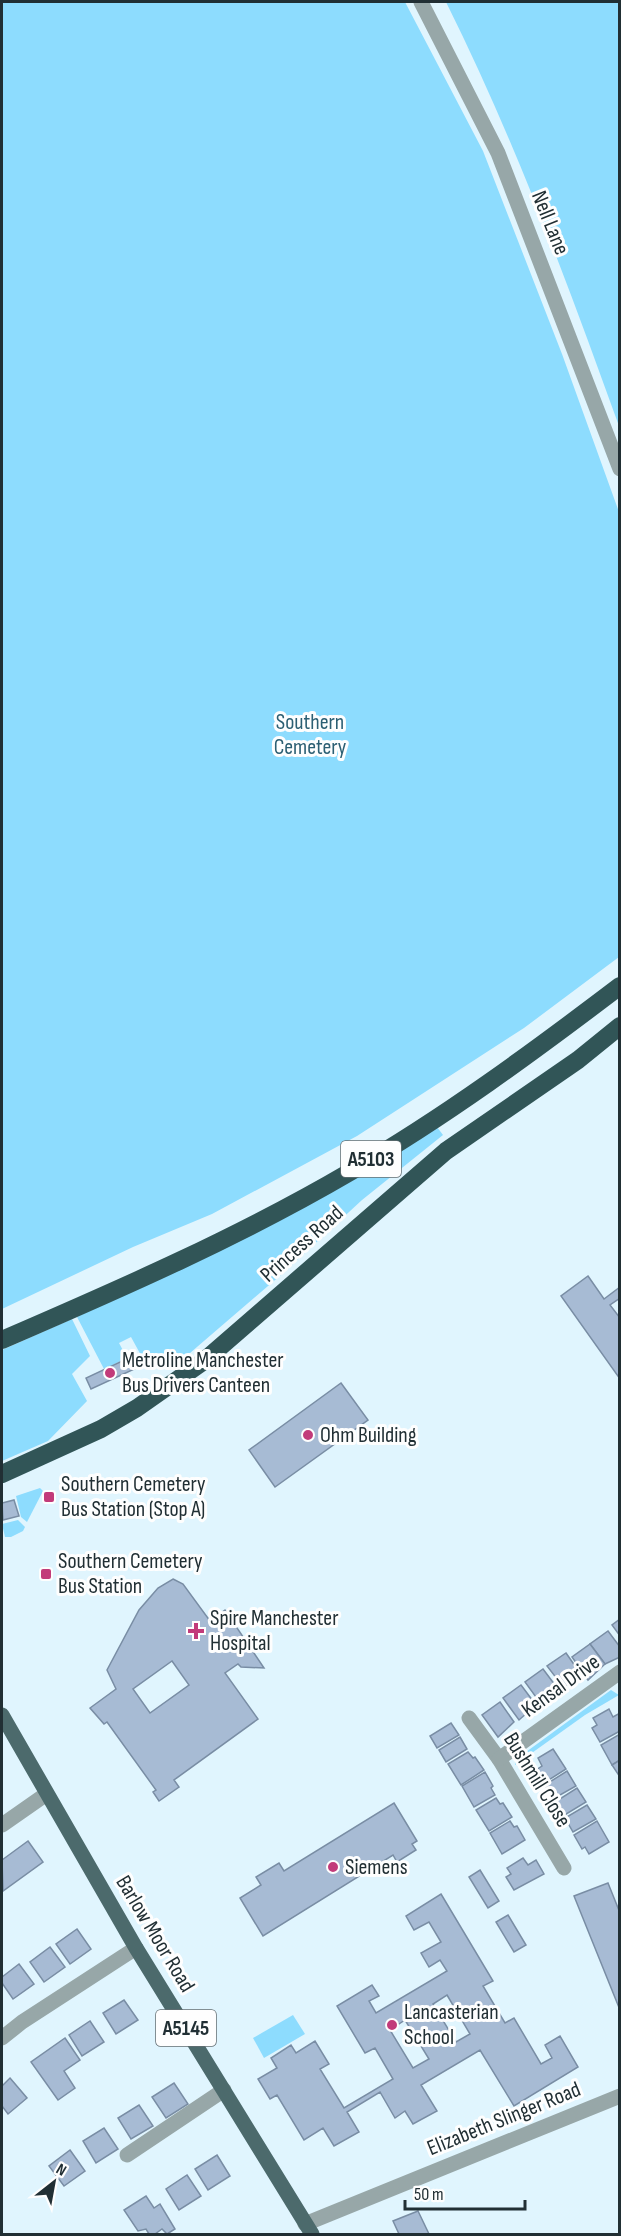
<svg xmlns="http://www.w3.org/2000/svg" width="621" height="2236" viewBox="0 0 621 2236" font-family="'Sofia Sans Condensed',sans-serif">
<rect width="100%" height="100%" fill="#e0f5fe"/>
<g fill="#8ddcfe">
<polygon points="2,2 405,2 483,151 562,354 619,512 619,957 524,1028 357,1136 212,1214 133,1247 2,1309"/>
<path d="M446 2H619V426C567 282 514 138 446 2Z"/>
<polygon points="437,1127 443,1135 362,1200 282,1274 190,1353 148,1368 131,1337 119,1343 127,1358 104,1369 77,1317"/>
<polygon points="72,1319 90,1356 72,1374 87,1401 48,1441 2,1461 2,1350"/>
<polygon points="40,1488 43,1491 27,1522 21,1517 16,1496"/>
<polygon points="18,1520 25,1527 23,1531 11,1537 5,1537 2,1524"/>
<polygon points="611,1690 619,1695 585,1715 515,1765 515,1760"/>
<polygon points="293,2015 305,2034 264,2058 253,2038"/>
</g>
<g fill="#a7bbd4" stroke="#798da4" stroke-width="1.5" fill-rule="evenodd">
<polygon points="588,1276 604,1299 620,1287 620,1298 610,1305 620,1318 620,1379 561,1296"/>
<polygon points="135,1355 141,1366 91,1389 86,1378"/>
<polygon points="341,1383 368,1420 275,1487 249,1450"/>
<polygon points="14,1500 19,1516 3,1520 2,1503"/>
<path d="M173 1579 183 1584 210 1621 225 1610 264 1668 241 1667 238 1664 225 1673 258 1719 174 1780 179 1787 159 1801 153 1792 156 1790 107 1722 104 1724 90 1708 116 1689 107 1670 139 1610 158 1588ZM172 1661 189 1685 150 1713 133 1689Z"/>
<polygon points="620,1619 620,1636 612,1625"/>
<polygon points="608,1631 620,1647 620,1657 605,1664 590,1644"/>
<polygon points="590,1644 605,1664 588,1680 572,1657"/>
<polygon points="566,1653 580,1673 564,1688 547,1666"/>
<polygon points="543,1669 558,1689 541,1704 525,1682"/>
<polygon points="521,1685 536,1705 519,1720 503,1698"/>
<polygon points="500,1702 514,1722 498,1737 482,1715"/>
<polygon points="609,1709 613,1717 620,1713 620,1731 600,1742 592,1728 597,1725 593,1718"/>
<polygon points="451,1723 459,1735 437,1748 430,1736"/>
<polygon points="620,1734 620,1760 612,1765 601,1745"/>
<polygon points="460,1737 467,1749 446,1762 439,1750"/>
<polygon points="553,1749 566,1769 544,1783 536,1770 542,1766 538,1758"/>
<polygon points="468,1752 473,1758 475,1757 484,1770 461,1785 448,1764"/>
<polygon points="620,1760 620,1777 612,1765"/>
<polygon points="567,1771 576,1786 553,1799 545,1785"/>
<polygon points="485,1772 493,1786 491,1788 495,1795 474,1807 462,1786"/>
<polygon points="577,1788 586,1802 563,1816 555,1802"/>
<polygon points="496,1798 500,1804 503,1803 512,1817 489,1831 476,1810"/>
<polygon points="394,1803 417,1841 412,1844 416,1850 397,1862 393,1855 263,1936 240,1898 261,1885 256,1877 279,1863 284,1871"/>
<polygon points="587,1805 596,1819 573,1832 565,1818"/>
<polygon points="510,1821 514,1827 517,1826 525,1840 502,1854 490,1833"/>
<polygon points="597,1821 609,1842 589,1854 585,1847 582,1849 574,1835"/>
<polygon points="28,1841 43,1862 3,1891 2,1860"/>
<polygon points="523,1858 528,1865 536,1860 544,1874 514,1890 506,1877 511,1874 507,1868"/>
<polygon points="480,1870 499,1901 488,1908 469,1877"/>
<polygon points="608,1883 620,1913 620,2010 574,1896"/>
<path d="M441 1894 493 1981 483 1986 505 2023 514 2018 541 2064 552 2058 545 2045 560 2036 578 2067 514 2106 480 2050 421 2085 437 2111 413 2124 405 2111 395 2118 380 2092 347 2112 359 2132 334 2146 323 2128 304 2140 277 2095 270 2099 258 2079 277 2068 271 2058 291 2045 296 2053 315 2041 329 2064 320 2069 344 2108 393 2079 375 2048 365 2053 337 2006 372 1985 379 1996 369 2001 376 2013 447 1971 440 1960 429 1967 421 1953 441 1942 429 1922 414 1930 406 1916ZM447 1995 470 2034 456 2042 433 2004ZM405 2020 429 2059 413 2068 390 2030Z"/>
<polygon points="508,1915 526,1945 514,1952 496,1922"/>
<polygon points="77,1929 91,1949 70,1964 56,1944"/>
<polygon points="50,1947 65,1967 44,1982 30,1962"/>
<polygon points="19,1964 34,1984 13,1999 2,1983 2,1977"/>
<polygon points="124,2000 138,2020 116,2034 103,2013"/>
<polygon points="90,2021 104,2042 82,2056 69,2035"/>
<polygon points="65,2038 80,2060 64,2071 75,2088 58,2100 31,2062"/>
<polygon points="10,2078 27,2098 8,2114 2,2106 2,2086"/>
<polygon points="174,2083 188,2104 166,2118 152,2097"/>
<polygon points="139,2105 153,2126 131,2139 118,2118"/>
<polygon points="104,2128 118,2149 96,2163 83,2141"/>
<polygon points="70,2150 85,2171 64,2186 49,2166"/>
<polygon points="217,2155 230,2176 208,2190 195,2169"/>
<polygon points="187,2175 201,2196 179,2210 166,2189"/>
<polygon points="146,2196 154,2208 160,2204 175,2229 167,2234 162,2229 155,2234 149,2234 146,2229 138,2231 124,2210"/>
<polygon points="418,2211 429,2234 399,2234 393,2221"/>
</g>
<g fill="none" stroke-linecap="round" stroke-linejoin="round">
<g stroke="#97a7a8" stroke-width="15">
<polyline points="421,2 498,153 620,469"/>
<polyline points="469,1718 499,1759 564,1868"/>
<polyline points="499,1759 620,1672"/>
<polyline points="2,1825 45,1795"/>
<polyline points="2,2038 22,2022 136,1948"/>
<polyline points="127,2155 224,2090"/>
<polyline points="305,2224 620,2096"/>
</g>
<polyline stroke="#4c6a6c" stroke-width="15" points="2,1715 136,1948 312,2234"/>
<g stroke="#315557" stroke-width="18">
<path d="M2 1340C120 1289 239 1237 350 1172 445 1117 533 1052 620 986"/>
<polyline points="2,1474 101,1429 137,1408 204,1361 446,1151 578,1060 620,1026"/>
</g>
</g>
<g fill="#c23b7a" stroke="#fefefe" stroke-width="2">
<circle cx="110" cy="1373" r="6"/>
<circle cx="308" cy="1435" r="6"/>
<rect x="43" y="1491" width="12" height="12" rx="3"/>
<rect x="40" y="1568" width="12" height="12" rx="3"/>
<path d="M193 1622h6v6h6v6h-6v6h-6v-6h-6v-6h6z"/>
<circle cx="333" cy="1867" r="6"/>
<circle cx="392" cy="2025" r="6"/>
</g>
<g text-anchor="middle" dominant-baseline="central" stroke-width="6" stroke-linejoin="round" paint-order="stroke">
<g fill="#fefefe" stroke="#636d71" stroke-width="1.5">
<rect x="341" y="1141" width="60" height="36" rx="4.5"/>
<rect x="156" y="2010" width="60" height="36" rx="4.5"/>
</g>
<g font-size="21" font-weight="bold" fill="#212f34">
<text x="371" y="1159">A5103</text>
<text x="186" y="2028">A5145</text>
</g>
<g font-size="22" fill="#212f34" stroke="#fefefe">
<text transform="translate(550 223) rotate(68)">Nell Lane</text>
<text transform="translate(302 1244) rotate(-42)">Princess Road</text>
<text transform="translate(561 1686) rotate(-36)">Kensal Drive</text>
<text transform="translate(537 1780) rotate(58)">Bushmill Close</text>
<text transform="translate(155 1934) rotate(59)">Barlow Moor Road</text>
<text transform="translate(504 2119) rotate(-22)">Elizabeth Slinger Road</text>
</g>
<g font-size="22" fill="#2c5f73" stroke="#fefefe">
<text x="310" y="722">Southern<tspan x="310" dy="25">Cemetery</tspan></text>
</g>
<g font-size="22" fill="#212f34" stroke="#fefefe" text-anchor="start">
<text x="122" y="1360">Metroline Manchester<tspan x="122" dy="25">Bus Drivers Canteen</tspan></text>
<text x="320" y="1435">Ohm Building</text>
<text x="61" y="1484">Southern Cemetery<tspan x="61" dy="25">Bus Station (Stop A)</tspan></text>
<text x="58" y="1561">Southern Cemetery<tspan x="58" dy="25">Bus Station</tspan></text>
<text x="210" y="1618">Spire Manchester<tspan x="210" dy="25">Hospital</tspan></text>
<text x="345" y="1867">Siemens</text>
<text x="404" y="2012">Lancasterian<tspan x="404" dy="25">School</tspan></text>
</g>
</g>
<rect width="621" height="2236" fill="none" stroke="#212f34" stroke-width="6"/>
<g transform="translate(54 2182) rotate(31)" stroke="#fefefe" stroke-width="4.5" paint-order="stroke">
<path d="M0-4.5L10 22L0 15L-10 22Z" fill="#212f34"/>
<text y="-9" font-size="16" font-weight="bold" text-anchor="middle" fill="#212f34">N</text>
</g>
<path d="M405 2200v9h120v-9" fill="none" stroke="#212f34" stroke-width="3"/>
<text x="414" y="2200" font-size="18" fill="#212f34" stroke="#fefefe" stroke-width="4.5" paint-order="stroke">50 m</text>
</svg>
